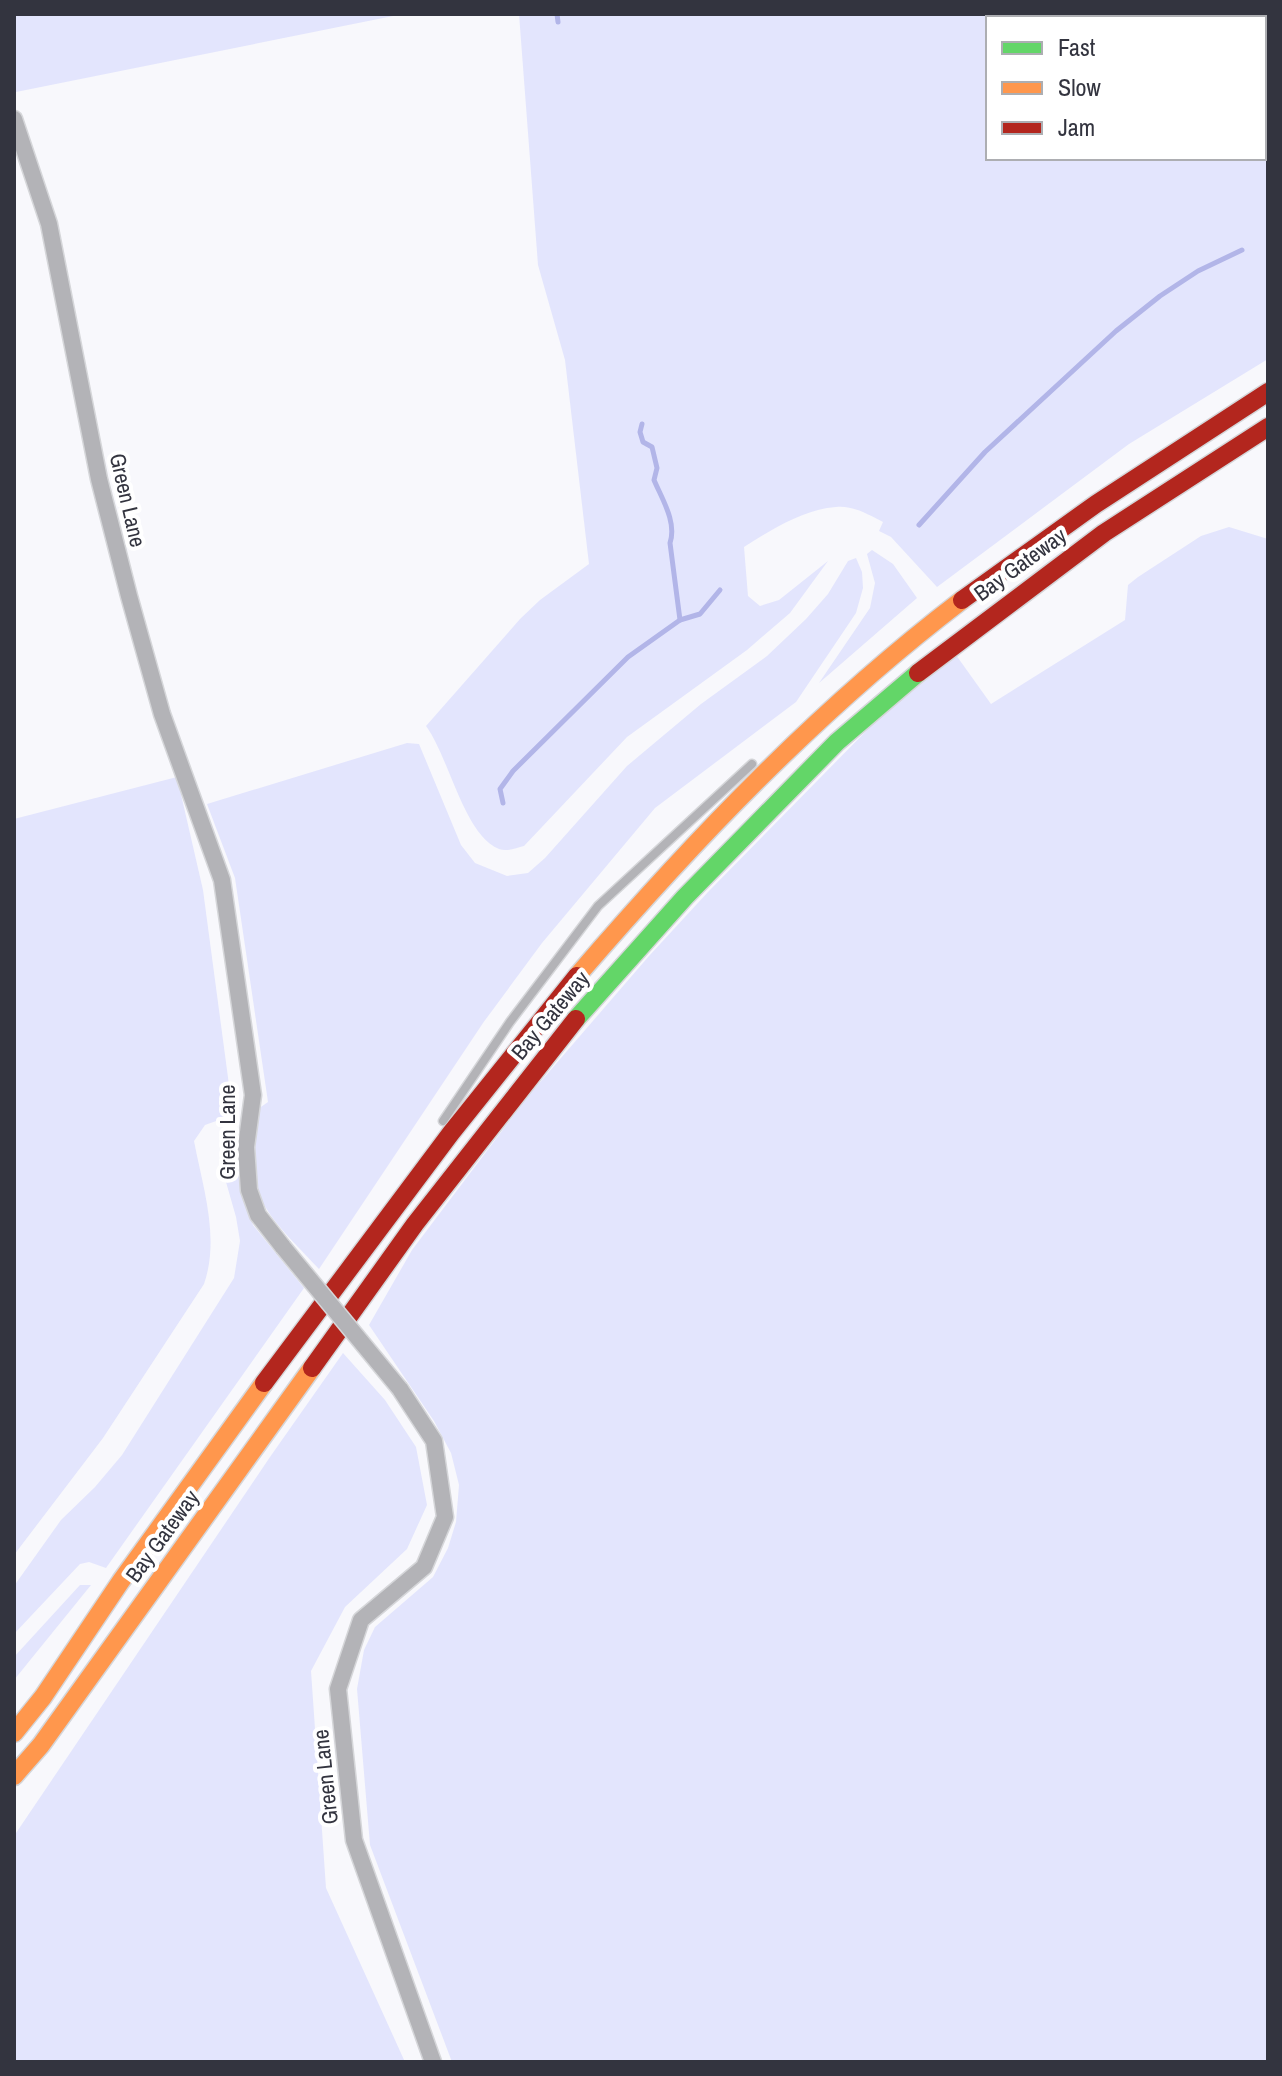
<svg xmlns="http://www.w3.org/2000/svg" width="1282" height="2076" viewBox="0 0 1282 2076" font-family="'Archivo Narrow',sans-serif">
<rect width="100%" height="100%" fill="#f8f8fc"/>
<g fill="#e3e5fd" fill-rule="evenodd">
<polygon points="14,14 403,14 16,92 14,85"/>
<path d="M519 14H1268V359L1129 444 937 587 891 537 879 531 883 522C869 515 853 505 836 507 804 509 771 530 744 547L748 596 760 606 779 600 828 561 790 613 747 650 627 737 524 846C516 848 507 852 499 849 464 835 449 757 426 726L520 619 540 600 589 564 565 360 538 265ZM988 18H1264V158H988Z"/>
<polygon points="1229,527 1268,539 1268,2062 452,2062 370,1845 357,1689 364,1650 375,1627 433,1577 448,1548 456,1522 459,1485 451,1453 434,1421 369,1325 412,1250 529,1095 649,956 708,892 872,725 956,655 991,704 1125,620 1128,585 1138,577 1201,536"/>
<polygon points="872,550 893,564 917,598 819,683 870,608 875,583 867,554"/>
<path d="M856 558 862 572 863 588 856 613 796 702 655 808 542 943 483 1023 319 1269C262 1209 242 1196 258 1109L268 1102 235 878 207 804 407 743 419 744 461 845 475 863 507 876 528 873 545 858 627 766 701 704 767 656 806 619 828 594 848 561Z"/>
<path d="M177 777 203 890 233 1115 205 1125 194 1141C203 1188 220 1238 204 1284L103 1438 14 1555V819Z"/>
<polygon points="231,1139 238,1142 240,1186 253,1225 304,1288 106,1568 89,1562 80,1564 14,1634 14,1586 61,1520 95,1487 122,1455 234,1278 240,1241 236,1217 222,1168 224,1142"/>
<polygon points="343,1353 385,1400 416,1447 427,1505 407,1549 345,1607 311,1671 326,1888 405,2062 14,2062 14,1836 270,1457"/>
<polygon points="80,1585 91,1585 14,1680 14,1657"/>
</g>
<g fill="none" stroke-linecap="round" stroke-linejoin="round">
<g stroke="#b2b5e8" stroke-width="5">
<polyline points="557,14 558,22"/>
<polyline points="919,525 985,452 1116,331 1160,296 1198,271 1242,250"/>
<polyline points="680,620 700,614 720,590"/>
<path d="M503 803 500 789 513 771 628 657 680 620 670 543C677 522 662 499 654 480L657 468 652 447 643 442 640 432 642 424"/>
</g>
<defs>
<polyline id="lane" points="443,1121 510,1022 598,906 752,764"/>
<g id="street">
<polyline points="14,119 49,224 99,479 129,596 162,714 222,880 253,1095 246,1147 249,1190 258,1215 283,1247"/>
<polyline points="400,1389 434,1441 445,1517 424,1567 361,1620 338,1689 354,1840 433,2062"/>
</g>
<polyline id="fast" points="576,1019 685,897 837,742 918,673"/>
<g id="slow">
<path d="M577 976C695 839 818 710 962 600"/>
<polyline points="14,1733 43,1697 121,1581 264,1383"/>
<polyline points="14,1776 41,1745 312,1368"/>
</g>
<g id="jam">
<polyline points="962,600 1096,504 1268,392"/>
<polyline points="918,673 1104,533 1268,427"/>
<polyline points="312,1368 415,1224 576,1019"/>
<polyline points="264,1383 451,1133 577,976"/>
</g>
</defs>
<use href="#lane" stroke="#d5d6d9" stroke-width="11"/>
<use href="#street" stroke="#d5d6d9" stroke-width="19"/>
<use href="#fast" stroke="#d5d6d9" stroke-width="21"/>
<use href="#slow" stroke="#d5d6d9" stroke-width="21"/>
<use href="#jam" stroke="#d5d6d9" stroke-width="21"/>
<use href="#lane" stroke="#b3b3b7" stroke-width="8"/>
<use href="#street" stroke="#b3b3b7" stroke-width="16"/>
<use href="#fast" stroke="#63d668" stroke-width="18"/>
<use href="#slow" stroke="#ff974d" stroke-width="18"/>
<use href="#jam" stroke="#b3261e" stroke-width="18"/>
<defs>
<polyline id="street-bridge" points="283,1247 400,1389"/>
</defs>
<use href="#street-bridge" stroke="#d5d6d9" stroke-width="19" stroke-linecap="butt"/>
<use href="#street-bridge" stroke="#b3b3b7" stroke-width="16"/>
</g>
<g text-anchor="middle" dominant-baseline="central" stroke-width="8" stroke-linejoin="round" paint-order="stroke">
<g font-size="22" fill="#33343f" stroke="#fff">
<text transform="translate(128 500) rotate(77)">Green Lane</text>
<text transform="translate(1020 564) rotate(-36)">Bay Gateway</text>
<text transform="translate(550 1015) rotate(-50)">Bay Gateway</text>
<text transform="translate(227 1132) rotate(-90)">Green Lane</text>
<text transform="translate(162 1536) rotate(-54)">Bay Gateway</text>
<text transform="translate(325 1777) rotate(-96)">Green Lane</text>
</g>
</g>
<rect width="1282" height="2076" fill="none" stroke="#33343f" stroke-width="32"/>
<rect x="986" y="16" width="280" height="144" fill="#ffffff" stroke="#adaeb2" stroke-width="2"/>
<rect x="1002" y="42" width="40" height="12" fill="#63d668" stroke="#adaeb2" stroke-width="2"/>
<text x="1058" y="56" font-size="24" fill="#33343f">Fast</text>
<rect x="1002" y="82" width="40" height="12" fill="#ff974d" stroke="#adaeb2" stroke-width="2"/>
<text x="1058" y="96" font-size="24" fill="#33343f">Slow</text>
<rect x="1002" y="122" width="40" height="12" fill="#b3261e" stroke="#adaeb2" stroke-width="2"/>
<text x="1058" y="136" font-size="24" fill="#33343f">Jam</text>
</svg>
